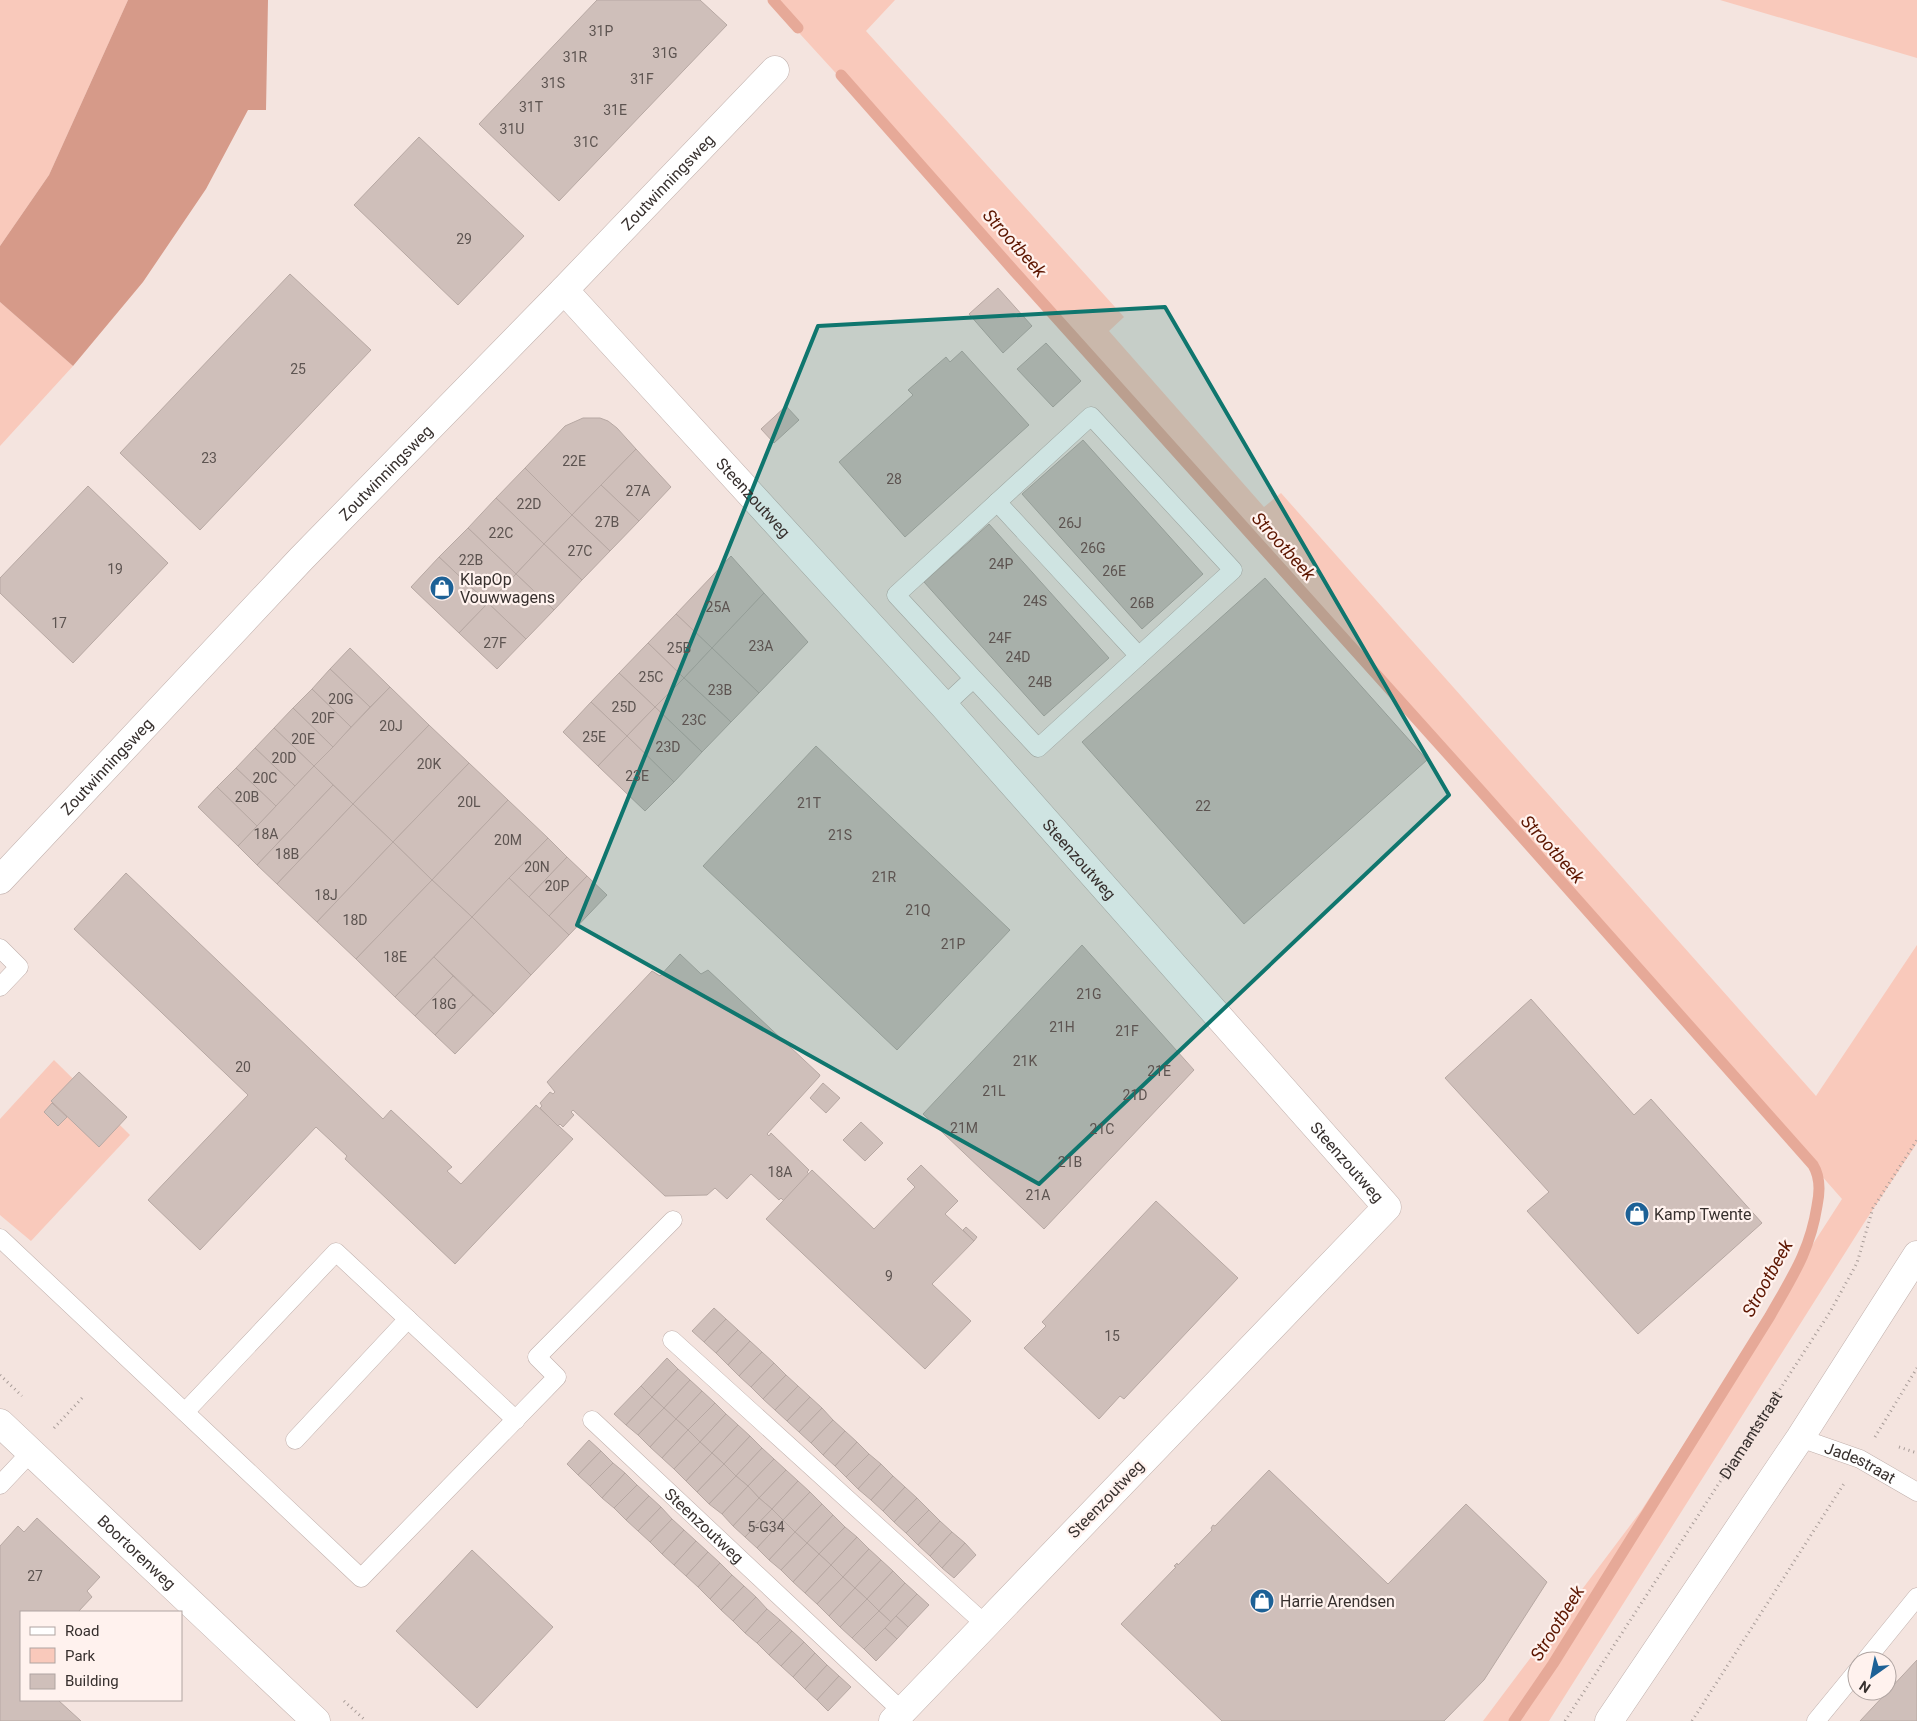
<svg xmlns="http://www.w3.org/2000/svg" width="1917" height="1721" viewBox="0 0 1917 1721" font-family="Roboto,sans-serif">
<rect width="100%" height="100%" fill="#f4e4df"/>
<g fill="#f9c9bb">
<polygon points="0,0 128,0 49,175 0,246"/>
<polygon points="769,0 895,0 866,31 1124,317 1109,331 1264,507 1281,493 1816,1096 1917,945 1917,1143 1864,1223 1549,1721 1483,1721 1641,1511 1842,1199 1257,534"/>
<polygon points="1720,0 1917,0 1917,58"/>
<polygon points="0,302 73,366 0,446"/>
<polygon points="54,1060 130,1135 31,1241 0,1215 0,1119"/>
</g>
<polygon fill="#d69a89" points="128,0 268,0 266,110 248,110 206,189 143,282 73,366 0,302 0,246 49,175"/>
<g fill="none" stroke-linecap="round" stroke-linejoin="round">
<g stroke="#e6a998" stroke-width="11">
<polyline points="773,0 798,28"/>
<path d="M841 75 1015 272 1481 791 1813 1165C1821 1178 1820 1192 1817 1206 1810 1251 1792 1277 1770 1316L1553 1664 1514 1721"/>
</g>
</g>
<g fill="#cfbfba" stroke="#b7a8a3">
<polygon points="597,0 700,0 727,25 559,201 479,124"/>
<polygon points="419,137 524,236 458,305 354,205"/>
<polygon points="290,274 371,350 200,530 120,453"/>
<polygon points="998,288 1032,326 1003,353 969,314"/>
<polygon points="1046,343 1081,381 1053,407 1017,369"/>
<polygon points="962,351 1029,425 905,537 839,462 913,395 908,390 946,357 950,362"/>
<polygon points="786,406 799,420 774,443 761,429"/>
<polygon points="583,418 600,418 608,421 617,428 636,449 572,515 525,468 565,426"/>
<polygon points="1083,440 1203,574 1142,629 1022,494"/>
<polygon points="636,449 671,487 639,521 601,485"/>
<polygon points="525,468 572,515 544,544 496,498"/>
<polygon points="601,485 639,521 610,551 572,515"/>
<polygon points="88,486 168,563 73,663 0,593 0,578"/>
<polygon points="496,498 544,544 516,574 468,528"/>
<polygon points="572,515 610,551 582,580 544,544"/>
<polygon points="989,524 1109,658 1044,716 924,582"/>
<polygon points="468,528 516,574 488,603 439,557"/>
<polygon points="544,544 582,580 554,610 516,574"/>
<polygon points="731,556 764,593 712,648 676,614"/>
<polygon points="439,557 488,603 459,633 411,587"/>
<polygon points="516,574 554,610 526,639 488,603"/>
<polygon points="1265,578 1427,760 1244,924 1082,742"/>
<polygon points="764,593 808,642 759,693 712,648"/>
<polygon points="488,603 526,639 497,669 459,633"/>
<polygon points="676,614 712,648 684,678 648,643"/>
<polygon points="648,643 684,678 655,707 619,673"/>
<polygon points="350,648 390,687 370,707 330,669"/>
<polygon points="712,648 759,693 731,722 684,678"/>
<polygon points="330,669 370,707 351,727 312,689"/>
<polygon points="619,673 655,707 627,736 591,702"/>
<polygon points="684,678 731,722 702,752 655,707"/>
<polygon points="390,687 429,725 353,804 314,766"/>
<polygon points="312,689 351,727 333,747 293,708"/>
<polygon points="591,702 627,736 598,766 563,732"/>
<polygon points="655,707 702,752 674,782 627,736"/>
<polygon points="293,708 333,747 314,766 274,728"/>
<polygon points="429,725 469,763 393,842 353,804"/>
<polygon points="274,728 314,766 295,786 255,748"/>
<polygon points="627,736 674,782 645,811 598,766"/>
<polygon points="816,746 1010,930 897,1050 703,866"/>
<polygon points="255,748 295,786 276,806 236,768"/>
<polygon points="469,763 508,800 432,880 393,842"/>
<polygon points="314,766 333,785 257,865 238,846"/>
<polygon points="236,768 276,806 257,826 217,787"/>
<polygon points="333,785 353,804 277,884 257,865"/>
<polygon points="217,787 257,826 238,846 198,807"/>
<polygon points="508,800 548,838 472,917 432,880"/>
<polygon points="353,804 393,842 317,922 277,884"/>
<polygon points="548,838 567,857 529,897 509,878"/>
<polygon points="393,842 432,880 356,959 317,922"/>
<polygon points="567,857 587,876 549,916 529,897"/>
<polygon points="126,873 383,1119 391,1110 452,1167 447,1171 461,1184 536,1105 573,1139 455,1264 345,1159 347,1156 316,1127 200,1250 148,1200 248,1095 74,929"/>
<polygon points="587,876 607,895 569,935 549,916"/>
<polygon points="509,878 569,935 531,975 472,917"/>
<polygon points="432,880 472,917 395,997 356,959"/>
<polygon points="472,917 531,975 494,1014 434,957"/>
<polygon points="1082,945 1194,1070 1044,1229 923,1114"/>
<polygon points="680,954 701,974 708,970 820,1075 819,1077 767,1134 769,1136 771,1133 809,1170 807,1172 809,1174 784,1201 781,1198 779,1200 751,1174 727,1199 715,1188 707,1195 665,1196 573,1110 571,1112 574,1115 563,1127 560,1124 558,1126 540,1108 542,1106 540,1103 550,1092 553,1094 555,1092 547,1082 652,971 660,976"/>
<polygon points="434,957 453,976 415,1016 395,997"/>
<polygon points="453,976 473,995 435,1035 415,1016"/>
<polygon points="473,995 494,1014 455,1054 435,1035"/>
<polygon points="1531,999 1634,1115 1651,1099 1762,1223 1638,1334 1527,1211 1549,1192 1445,1078"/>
<polygon points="79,1072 127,1117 99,1147 51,1101"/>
<polygon points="823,1083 840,1098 826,1113 810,1098"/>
<polygon points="52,1103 67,1117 58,1126 44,1112"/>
<polygon points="861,1122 883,1143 865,1161 843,1140"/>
<polygon points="921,1165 958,1201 945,1214 974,1241 932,1284 971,1321 925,1369 766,1219 812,1170 874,1229 915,1187 907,1179"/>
<polygon points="1156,1201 1238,1278 1124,1399 1120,1396 1099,1419 1024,1348 1046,1326 1042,1322"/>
<polygon points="966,1227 977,1237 974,1241 963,1230"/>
<polygon points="714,1308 726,1319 704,1342 692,1331"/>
<polygon points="726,1319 738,1330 716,1353 704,1342"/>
<polygon points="738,1330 750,1341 728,1365 716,1353"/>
<polygon points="750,1341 762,1352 739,1376 728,1365"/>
<polygon points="762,1352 774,1363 751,1387 739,1376"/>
<polygon points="667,1358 678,1369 652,1397 641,1386"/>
<polygon points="774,1363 786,1375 763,1399 751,1387"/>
<polygon points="678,1369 690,1380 664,1408 652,1397"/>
<polygon points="786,1375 798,1386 775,1410 763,1399"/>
<polygon points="690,1380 702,1391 676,1419 664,1408"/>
<polygon points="641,1386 652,1397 626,1425 614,1414"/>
<polygon points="798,1386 810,1397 787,1421 775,1410"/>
<polygon points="702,1391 715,1403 688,1430 676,1419"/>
<polygon points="652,1397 664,1408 638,1435 626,1425"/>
<polygon points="810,1397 822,1408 799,1432 787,1421"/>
<polygon points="715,1403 726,1414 700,1442 688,1430"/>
<polygon points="664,1408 676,1419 650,1447 638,1435"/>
<polygon points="822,1408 833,1420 811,1443 799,1432"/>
<polygon points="726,1414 738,1425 712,1453 700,1442"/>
<polygon points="676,1419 688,1430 662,1458 650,1447"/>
<polygon points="833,1420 845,1431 823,1455 811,1443"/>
<polygon points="738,1425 750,1436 724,1464 712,1453"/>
<polygon points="688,1430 700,1442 674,1469 662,1458"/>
<polygon points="845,1431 857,1442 835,1466 823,1455"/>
<polygon points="750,1436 762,1448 736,1476 724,1464"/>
<polygon points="589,1440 601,1451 578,1475 567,1464"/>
<polygon points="700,1442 712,1453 686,1481 674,1469"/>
<polygon points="857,1442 869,1454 846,1477 835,1466"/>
<polygon points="762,1448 774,1459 748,1486 736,1476"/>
<polygon points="601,1451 613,1463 590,1486 578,1475"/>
<polygon points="712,1453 724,1464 697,1492 686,1481"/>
<polygon points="869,1454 881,1464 858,1489 846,1477"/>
<polygon points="774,1459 786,1470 759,1498 748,1486"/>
<polygon points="613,1463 625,1473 602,1498 590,1486"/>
<polygon points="724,1464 736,1476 709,1504 697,1492"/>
<polygon points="881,1464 893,1476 871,1500 858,1489"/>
<polygon points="786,1470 798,1481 772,1509 759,1498"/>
<polygon points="1269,1470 1388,1584 1466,1504 1547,1582 1484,1680 1444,1721 1222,1721 1121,1624 1176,1567 1174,1566 1177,1563 1178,1565 1212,1530 1211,1528 1213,1525 1215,1526"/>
<polygon points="625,1473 637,1485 614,1508 602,1498"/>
<polygon points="736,1476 748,1486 722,1514 709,1504"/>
<polygon points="893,1476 905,1487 883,1511 871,1500"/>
<polygon points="798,1481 810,1492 783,1520 772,1509"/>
<polygon points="637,1485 649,1496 626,1520 614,1508"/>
<polygon points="748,1486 759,1498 733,1526 722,1514"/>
<polygon points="905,1487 917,1498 894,1522 883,1511"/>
<polygon points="810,1492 822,1504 795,1532 783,1520"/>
<polygon points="649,1496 661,1507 638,1531 626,1520"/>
<polygon points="759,1498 772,1509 745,1537 733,1526"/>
<polygon points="917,1498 929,1510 906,1533 894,1522"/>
<polygon points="822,1504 833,1515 807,1543 795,1532"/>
<polygon points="661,1507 672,1519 650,1542 638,1531"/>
<polygon points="772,1509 783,1520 757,1548 745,1537"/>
<polygon points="929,1510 940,1521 918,1545 906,1533"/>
<polygon points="833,1515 845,1527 819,1554 807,1543"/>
<polygon points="37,1518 100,1577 87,1591 92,1597 78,1612 21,1612 21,1700 58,1700 81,1721 0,1721 0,1546 18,1526 24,1532"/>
<polygon points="672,1519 684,1530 662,1554 650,1542"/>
<polygon points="783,1520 795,1532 769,1560 757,1548"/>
<polygon points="940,1521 952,1532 930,1556 918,1545"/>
<polygon points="845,1527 857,1537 831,1565 819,1554"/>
<polygon points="684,1530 696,1541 674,1565 662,1554"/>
<polygon points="795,1532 807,1543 781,1570 769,1560"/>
<polygon points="952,1532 965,1543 942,1568 930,1556"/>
<polygon points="857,1537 869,1549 843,1577 831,1565"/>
<polygon points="696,1541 708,1552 686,1576 674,1565"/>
<polygon points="807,1543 819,1554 793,1582 781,1570"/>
<polygon points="965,1543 976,1555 954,1578 942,1568"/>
<polygon points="869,1549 881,1560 855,1588 843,1577"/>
<polygon points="472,1550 553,1627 477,1708 396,1631"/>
<polygon points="708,1552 720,1563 698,1587 686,1576"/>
<polygon points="819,1554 831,1565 805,1593 793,1582"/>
<polygon points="881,1560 893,1571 867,1599 855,1588"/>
<polygon points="720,1563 732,1575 710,1599 698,1587"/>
<polygon points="831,1565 843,1577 817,1604 805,1593"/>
<polygon points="893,1571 905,1583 879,1611 867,1599"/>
<polygon points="732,1575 744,1586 721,1610 710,1599"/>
<polygon points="843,1577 855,1588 829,1616 817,1604"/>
<polygon points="905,1583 917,1594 891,1622 879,1611"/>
<polygon points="744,1586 756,1597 733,1621 721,1610"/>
<polygon points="855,1588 867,1599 840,1627 829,1616"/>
<polygon points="917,1594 929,1605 908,1627 896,1616"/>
<polygon points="756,1597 767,1609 745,1633 733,1621"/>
<polygon points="867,1599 879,1611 852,1638 840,1627"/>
<polygon points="767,1609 780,1620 757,1643 745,1633"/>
<polygon points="879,1611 891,1622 864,1649 852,1638"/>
<polygon points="896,1616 908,1627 897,1639 885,1628"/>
<polygon points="780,1620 792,1631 769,1655 757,1643"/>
<polygon points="885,1628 897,1639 876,1661 864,1649"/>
<polygon points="792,1631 804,1642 781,1666 769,1655"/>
<polygon points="804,1642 815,1653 793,1677 781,1666"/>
<polygon points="815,1653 827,1665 805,1689 793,1677"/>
<polygon points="1917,1660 1917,1721 1860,1721"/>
<polygon points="827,1665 839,1676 817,1700 805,1689"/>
<polygon points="839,1676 851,1687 828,1711 817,1700"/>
</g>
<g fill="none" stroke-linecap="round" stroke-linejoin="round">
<defs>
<g id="service">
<polygon points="1091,416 1233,570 1038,748 896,595"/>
<polyline points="997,502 1139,656"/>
<polyline points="944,706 973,679"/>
<polyline points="0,948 19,967 0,987"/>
<polyline points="0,1238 361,1578 557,1377 537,1357 673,1220"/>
<polyline points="672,1340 986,1625"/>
<polyline points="185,1412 336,1252 516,1420"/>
<path id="s2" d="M592 1420 903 1712"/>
<path id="s3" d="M1800 1438 1860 1459 1917 1492"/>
<polyline points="295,1440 408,1319"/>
<polyline points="0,1485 31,1452"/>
<polyline points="1865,1661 1917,1597"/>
<polyline points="1816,1721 1857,1671"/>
</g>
<g id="minor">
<path id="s4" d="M564 290 944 706 1387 1207 893 1721"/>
<path id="s5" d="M0 880 301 559 564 290 775 70"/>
<path id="s6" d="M0 1423 316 1721"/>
</g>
<polyline id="secondary" points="1609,1721 1800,1438 1917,1255"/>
</defs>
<use href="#service" stroke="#c0b0ac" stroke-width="19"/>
<use href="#minor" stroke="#c0b0ac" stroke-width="29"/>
<use href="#secondary" stroke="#c0b0ac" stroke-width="29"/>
<g stroke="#a89c98" stroke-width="3" stroke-dasharray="1 4" stroke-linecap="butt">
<polyline points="0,1375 22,1396"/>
<polyline points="54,1428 84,1396"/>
<polyline points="1875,1437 1917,1368"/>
<polyline points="1899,1447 1917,1453"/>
<polyline points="344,1701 366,1721"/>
<path id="s1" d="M1565 1721 1830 1312 1857 1263 1873 1208 1917 1140"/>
<polyline points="1692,1721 1845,1482"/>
</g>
<use href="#service" stroke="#fff" stroke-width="18"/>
<use href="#minor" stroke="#fff" stroke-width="28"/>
<use href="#secondary" stroke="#fff" stroke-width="28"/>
</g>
<path fill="#0f766e" fill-opacity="0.2" stroke="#0f766e" stroke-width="4" stroke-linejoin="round" d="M1165 307 1449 795 1039 1184 577 925 818 326Z"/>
<defs>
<symbol id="shop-disc" viewBox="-11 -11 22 22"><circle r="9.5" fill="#1d6196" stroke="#fff2ee"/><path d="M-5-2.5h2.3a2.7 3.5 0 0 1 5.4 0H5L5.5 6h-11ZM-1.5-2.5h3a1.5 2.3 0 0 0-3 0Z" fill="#fff"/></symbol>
</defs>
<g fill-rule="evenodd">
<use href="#shop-disc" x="428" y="574" width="28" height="28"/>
<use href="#shop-disc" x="1623" y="1200" width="28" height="28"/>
<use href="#shop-disc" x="1248" y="1587" width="28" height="28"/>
</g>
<g text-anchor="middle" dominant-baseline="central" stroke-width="4.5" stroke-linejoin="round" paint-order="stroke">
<g font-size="14" fill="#5d5451">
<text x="601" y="31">31P</text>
<text x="665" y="53">31G</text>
<text x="575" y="57">31R</text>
<text x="642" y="79">31F</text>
<text x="553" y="83">31S</text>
<text x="531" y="107">31T</text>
<text x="615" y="110">31E</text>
<text x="512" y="129">31U</text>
<text x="586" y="142">31C</text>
<text x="464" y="239">29</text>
<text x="298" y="369">25</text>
<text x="209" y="458">23</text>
<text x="574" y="461">22E</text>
<text x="894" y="479">28</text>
<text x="638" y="491">27A</text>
<text x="529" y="504">22D</text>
<text x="607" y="522">27B</text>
<text x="1070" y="523">26J</text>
<text x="501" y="533">22C</text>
<text x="1093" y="548">26G</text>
<text x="580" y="551">27C</text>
<text x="471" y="560">22B</text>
<text x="1001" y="564">24P</text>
<text x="115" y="569">19</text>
<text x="1114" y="571">26E</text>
<text x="1035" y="601">24S</text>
<text x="1142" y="603">26B</text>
<text x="718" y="607">25A</text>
<text x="59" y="623">17</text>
<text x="1000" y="638">24F</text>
<text x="495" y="643">27F</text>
<text x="761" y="646">23A</text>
<text x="679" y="648">25B</text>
<text x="1018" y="657">24D</text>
<text x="651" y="677">25C</text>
<text x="1040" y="682">24B</text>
<text x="720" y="690">23B</text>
<text x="341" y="699">20G</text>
<text x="624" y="707">25D</text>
<text x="323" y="718">20F</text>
<text x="694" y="720">23C</text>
<text x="391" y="726">20J</text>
<text x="594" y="737">25E</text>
<text x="303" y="739">20E</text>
<text x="668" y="747">23D</text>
<text x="284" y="758">20D</text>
<text x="429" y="764">20K</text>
<text x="637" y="776">23E</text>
<text x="265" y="778">20C</text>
<text x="247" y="797">20B</text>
<text x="469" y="802">20L</text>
<text x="809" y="803">21T</text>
<text x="1203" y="806">22</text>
<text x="266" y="834">18A</text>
<text x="840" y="835">21S</text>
<text x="508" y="840">20M</text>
<text x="287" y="854">18B</text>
<text x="537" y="867">20N</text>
<text x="884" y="877">21R</text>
<text x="557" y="886">20P</text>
<text x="326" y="895">18J</text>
<text x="918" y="910">21Q</text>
<text x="355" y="920">18D</text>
<text x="953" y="944">21P</text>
<text x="395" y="957">18E</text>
<text x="1089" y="994">21G</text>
<text x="444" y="1004">18G</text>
<text x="1062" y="1027">21H</text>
<text x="1127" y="1031">21F</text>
<text x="1025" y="1061">21K</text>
<text x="243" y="1067">20</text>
<text x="1159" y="1071">21E</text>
<text x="994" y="1091">21L</text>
<text x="1135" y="1095">21D</text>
<text x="964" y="1128">21M</text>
<text x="1102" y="1129">21C</text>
<text x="1070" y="1162">21B</text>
<text x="780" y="1172">18A</text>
<text x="1038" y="1195">21A</text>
<text x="889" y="1276">9</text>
<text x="1112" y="1336">15</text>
<text x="766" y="1527">5-G34</text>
<text x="35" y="1576">27</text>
</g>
<g font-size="16" fill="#37302e" stroke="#fff2ee">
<text stroke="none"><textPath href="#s5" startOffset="966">Zoutwinningsweg</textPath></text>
<text stroke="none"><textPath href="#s5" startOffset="561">Zoutwinningsweg</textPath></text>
<text stroke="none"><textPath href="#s4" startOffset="281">Steenzoutweg</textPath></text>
<text stroke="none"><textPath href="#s5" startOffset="156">Zoutwinningsweg</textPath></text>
<text stroke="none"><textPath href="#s4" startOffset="768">Steenzoutweg</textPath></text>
<text stroke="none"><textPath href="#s4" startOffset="1172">Steenzoutweg</textPath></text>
<text stroke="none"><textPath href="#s1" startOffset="341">Diamantstraat</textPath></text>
<text stroke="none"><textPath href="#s3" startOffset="65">Jadestraat</textPath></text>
<text transform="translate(1106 1499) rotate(-46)">Steenzoutweg</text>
<text stroke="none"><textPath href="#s2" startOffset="154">Steenzoutweg</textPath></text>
<text stroke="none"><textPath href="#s6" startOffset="188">Boortorenweg</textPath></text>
</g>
<g font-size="16" fill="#37302e" stroke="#fff2ee" text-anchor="start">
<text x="460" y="579">KlapOp<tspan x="460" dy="18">Vouwwagens</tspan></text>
<text x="1654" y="1214">Kamp Twente</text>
<text x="1280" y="1601">Harrie Arendsen</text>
</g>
<g font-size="18" font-style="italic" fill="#5d1601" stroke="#fff2ee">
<text transform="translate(1015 243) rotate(48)">Strootbeek</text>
<text transform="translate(1284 546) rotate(48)">Strootbeek</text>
<text transform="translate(1553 849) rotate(48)">Strootbeek</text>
<text transform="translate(1767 1278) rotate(-61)">Strootbeek</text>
<text transform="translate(1557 1623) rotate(-58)">Strootbeek</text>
</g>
</g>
<rect x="20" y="1611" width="162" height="90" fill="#fff2ee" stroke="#afa4a1"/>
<rect x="30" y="1627" width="25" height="8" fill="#ffffff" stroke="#afa4a1"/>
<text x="65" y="1636" font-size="15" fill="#37302e">Road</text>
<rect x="30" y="1648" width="25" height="15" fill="#f9c9bb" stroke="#afa4a1"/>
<text x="65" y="1661" font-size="15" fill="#37302e">Park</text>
<rect x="30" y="1674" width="25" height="15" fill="#cfbfba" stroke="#afa4a1"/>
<text x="65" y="1686" font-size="15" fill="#37302e">Building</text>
<g transform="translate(1872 1676) rotate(213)"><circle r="24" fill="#fff2ee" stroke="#afa4a1"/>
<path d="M0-4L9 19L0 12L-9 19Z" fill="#1d6196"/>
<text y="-8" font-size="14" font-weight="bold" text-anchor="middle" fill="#37302e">N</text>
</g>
</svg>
